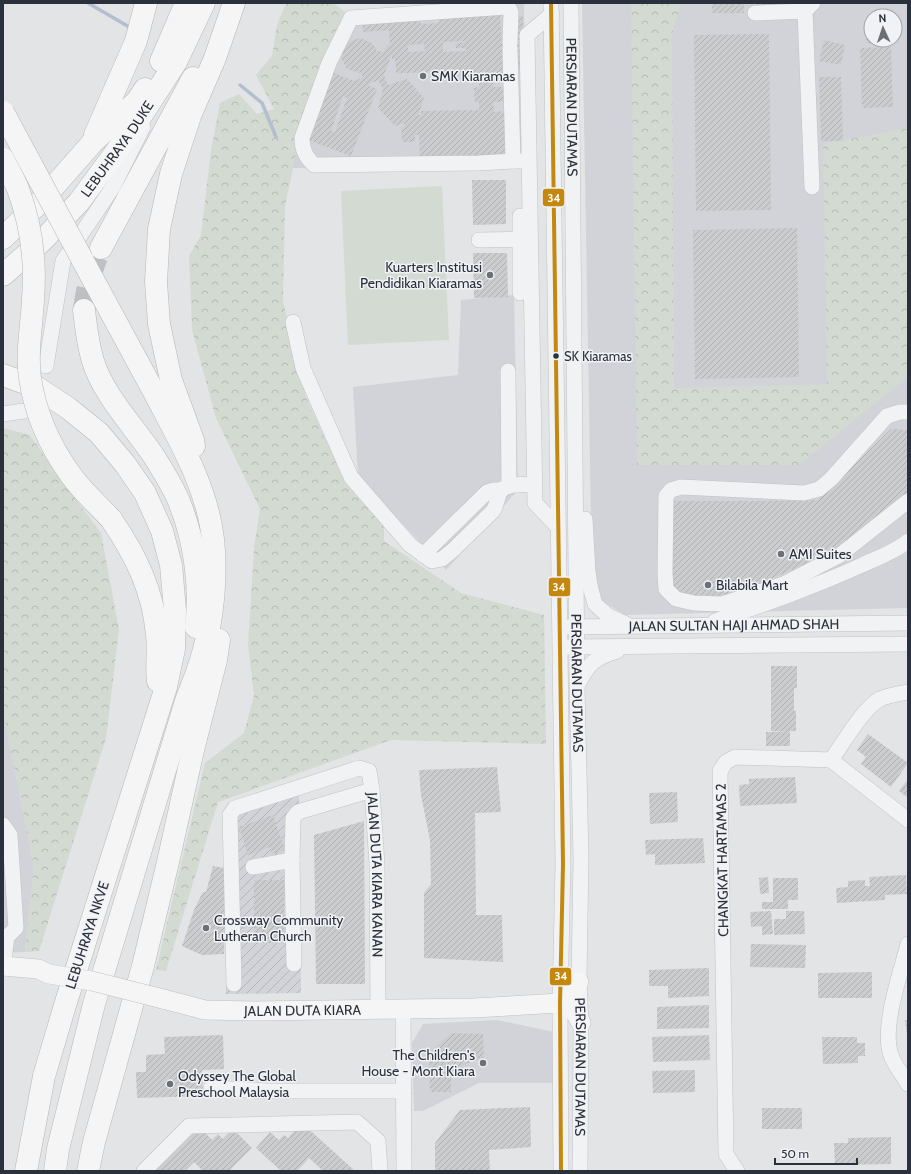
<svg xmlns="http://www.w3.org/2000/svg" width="911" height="1174" viewBox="0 0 911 1174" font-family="Cabin,sans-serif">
<defs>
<pattern id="industrial-furrows" width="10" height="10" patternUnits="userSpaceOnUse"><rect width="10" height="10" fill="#d1d3d9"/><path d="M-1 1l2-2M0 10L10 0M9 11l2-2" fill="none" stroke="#b4b5bb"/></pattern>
<pattern id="forest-crowns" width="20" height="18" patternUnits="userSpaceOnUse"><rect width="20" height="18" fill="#d2dad2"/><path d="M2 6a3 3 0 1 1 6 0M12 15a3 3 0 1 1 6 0" fill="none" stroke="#b4bbb5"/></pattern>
<pattern id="building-hatch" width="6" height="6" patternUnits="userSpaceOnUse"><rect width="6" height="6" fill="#caccce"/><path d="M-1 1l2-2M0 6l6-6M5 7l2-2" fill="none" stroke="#aeb0b2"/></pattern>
</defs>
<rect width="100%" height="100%" fill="#e2e4e6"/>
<g fill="#d1d3d9" fill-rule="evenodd">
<polygon points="491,3 524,3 526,167 292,168 304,116 349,15"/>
<path d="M582 3H908V608L625 615 602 601 592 576ZM871 16H895V40H871Z"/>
<polygon points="514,295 518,490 446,570 358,477 353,387 458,375 461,300"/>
<polygon points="3,710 34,867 25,952 3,953"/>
<polygon points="497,1020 554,1032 555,1083 479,1083 423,1111 414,1111 412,1043 423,1024"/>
</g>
<polygon fill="url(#industrial-furrows)" points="299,789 301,993 226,994 227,806"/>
<polygon fill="#d2dad2" points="442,186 449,340 348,345 341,191"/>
<g fill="url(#forest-crowns)">
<polygon points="286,3 333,3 349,15 304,116 285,206 283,301 306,397 346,484 384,526 384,541 461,593 544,615 546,744 391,740 218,802 166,971 156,970 205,763 244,733 254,695 248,646 254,548 260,509 216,418 192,330 189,256 201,235 211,151 220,103 239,94 257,114 274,109 256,75 272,56 277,25"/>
<polygon points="631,3 681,3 672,34 674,388 827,384 823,144 908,128 908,377 799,465 637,465"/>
<polygon points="3,428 30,435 62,481 101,533 119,630 106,738 39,951 25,952 34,867 3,710"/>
</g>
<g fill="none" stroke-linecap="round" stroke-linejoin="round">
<g stroke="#b3bece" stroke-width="3.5">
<polyline points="88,3 131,28"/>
<polyline points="240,85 262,103 276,137"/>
</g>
</g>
<g fill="url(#building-hatch)" fill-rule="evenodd">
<rect x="712" y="3" width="32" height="10"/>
<polygon points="757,3 787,3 787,5 757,6"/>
<path d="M500 12 502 43 515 42V16H523L524 68 515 69 505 78H493V87H503L504 102H493L494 112 505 111 506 155 420 157 419 135H415V142H402L401 127 405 126 404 123 395 126 378 108 383 89 378 80 367 85 377 89 351 156 303 138 328 71 354 81 363 77 361 73 347 69 341 57 345 43 360 38 372 43 377 51 384 52 387 45H390L389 30 363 32 362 22 420 18 421 24 439 23V17ZM466 41V42L455 43 456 48H466V51L443 52V42ZM424 44 425 51 408 52V45ZM392 54V59H395L396 73 468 72 469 80H479V87L474 88 475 103 479 102V110L421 111V115H418L424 98 407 79 388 85 384 75ZM343 96 347 98 335 132 331 131Z"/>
<polygon points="867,25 871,25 871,40 878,40 878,44 866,43"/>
<polygon points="769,34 771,210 696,211 694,35"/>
<polygon points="824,40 845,45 841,65 819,61"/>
<polygon points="891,47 893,107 862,108 860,48"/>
<polygon points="819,77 841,77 843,141 821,141"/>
<polygon points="472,180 506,180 506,224 473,225"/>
<polygon points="797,228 799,377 695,379 693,230"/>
<polygon points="473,253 507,253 508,297 474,298"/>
<polygon points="891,429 908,430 908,497 833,552 728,598 692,600 672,585 671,501 754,501 818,500"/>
<polygon points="771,666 797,666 797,688 794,688 794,711 796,711 796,731 790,731 790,746 766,746 766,732 788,732 771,731"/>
<polygon points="868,734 908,763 891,787 861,764 866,757 857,750"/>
<polygon points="497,767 501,812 475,813 476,915 502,915 503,962 424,958 424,893 431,884 430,840 421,795 419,770"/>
<polygon points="795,777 797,803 740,806 739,785 749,784 749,779"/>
<polygon points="908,779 908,798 899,791"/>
<polygon points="677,792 678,822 650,824 649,793"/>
<polygon points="273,815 285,850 272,854 270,847 248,855 239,827"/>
<polygon points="364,821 365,984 316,984 314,835"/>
<polygon points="703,838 705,863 655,865 655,854 646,855 645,840"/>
<polygon points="213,866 224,868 226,895 224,954 202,955 182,946 194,910 203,892 206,892"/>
<polygon points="906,875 907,894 885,895 885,900 837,903 836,888 848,887 848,881 865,880 865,886 870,886 869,877"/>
<polygon points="768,877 769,893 760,894 759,878"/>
<polygon points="773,878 798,878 798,900 788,900 788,909 762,909 762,902 773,902"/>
<rect x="254" y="880" width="30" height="63"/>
<polygon points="771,911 773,934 762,935 762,926 751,927 750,912"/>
<polygon points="786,911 804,911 805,934 774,935 774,919 786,919"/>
<polygon points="751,944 806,945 805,968 750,967"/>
<polygon points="709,968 709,996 668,998 668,986 649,986 649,970"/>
<polygon points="872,972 872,998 818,998 818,973"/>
<polygon points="709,1005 709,1028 657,1029 657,1007"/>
<polygon points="905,1020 908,1020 908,1034 907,1034"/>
<polygon points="451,1033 483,1034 484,1059 474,1058 451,1075 451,1092 430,1092 429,1053"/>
<polygon points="223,1035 224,1069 202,1070 203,1096 137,1098 136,1072 146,1072 146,1055 165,1054 164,1037"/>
<polygon points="709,1035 710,1060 653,1062 652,1037"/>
<polygon points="822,1037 857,1037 857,1043 865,1043 865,1056 858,1056 858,1063 823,1064"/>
<polygon points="695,1070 695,1092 653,1093 652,1071"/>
<polygon points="530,1107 531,1147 489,1150 490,1171 435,1171 435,1143 460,1110"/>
<rect x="762" y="1108" width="40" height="21"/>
<polygon points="302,1123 355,1171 323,1171 309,1158 297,1171 281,1171 256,1148 270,1132 279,1140 284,1135 288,1138"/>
<polygon points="200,1127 212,1140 218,1134 223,1139 233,1129 252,1148 229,1171 203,1171 194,1162 185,1171 155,1171"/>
<polygon points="891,1137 891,1164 835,1165 834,1143 848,1143 848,1138"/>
</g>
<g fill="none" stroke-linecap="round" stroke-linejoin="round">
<path stroke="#bdc0c4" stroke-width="22" stroke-dasharray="22 11" stroke-linecap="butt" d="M84 310C87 288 91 268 101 248"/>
<defs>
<g id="minor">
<polyline points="551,3 563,864 560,1003 561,1171"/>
<path id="s1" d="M571 3 577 686 581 857 579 982 581 1023 580 1171"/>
<polyline points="805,11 812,187"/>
<polyline points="755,13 805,11 813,3"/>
<polyline points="552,14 527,35 535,503 558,527"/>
<path d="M510 43 511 12 509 8 506 7 351 18 329 63 302 138C302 150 306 157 314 165L479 163 513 161"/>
<polyline points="510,48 513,161 522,161"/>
<polyline points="479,240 530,239"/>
<polyline points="520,293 520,216"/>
<path d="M293 322 303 368 351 477 410 545 432 561 442 559 453 550 493 511C497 505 497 498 500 492 506 482 525 485 534 485"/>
<polyline points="46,366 63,261 113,187 143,127"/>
<polyline points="508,371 509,486"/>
<polyline points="908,412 900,412 887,416 831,479 819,489 804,493 681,487 671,490 666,496 665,573 666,589 676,599 694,603 722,604 784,584 840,555 908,501"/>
<polyline points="3,414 24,411"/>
<polyline points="585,519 588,572 591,590 595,604 607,615 626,624"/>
<polyline points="423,555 487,492 493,490 502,490"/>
<path d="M715 621C765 604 814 587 862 565 877 558 895 552 908 541"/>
<path id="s2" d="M566 627 908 623"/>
<polyline points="567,647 908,644"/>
<path d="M578 684C589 663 594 658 617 651"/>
<polyline points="831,760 908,820"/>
<polyline points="3,825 10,835 16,928 7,937 3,966"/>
<polyline points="253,867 292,860"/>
<path d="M908 944C901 972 881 1028 891 1055 894 1065 903 1075 908 1084"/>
<path id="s3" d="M294 964 292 860 293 818 298 812 372 790 377 864 378 1010"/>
<polyline points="234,984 230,815 235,808 359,768 369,771 372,790"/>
<polyline points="403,1010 404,1171"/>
<polyline points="211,1088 269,1091 404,1091"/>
<polyline points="144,1171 189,1126 357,1122 378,1141 380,1171"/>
<path d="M737 1171 726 1154 720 771 726 762 735 757 831 760C843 744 863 708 880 699 889 695 899 694 908 692"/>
</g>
<g id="major">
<polyline points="3,966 38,969 49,974"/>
<path id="s4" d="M163 999 205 1010 255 1011 474 1008 560 1003C572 1007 575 1011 581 1023"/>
<polyline points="560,1003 574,991 579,982"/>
</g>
<g id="highway">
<polyline points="161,61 186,3"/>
<polyline points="95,135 136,41 146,3"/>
<polyline points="3,238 42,200 93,142 137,101 145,89"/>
<polyline points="101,248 193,78"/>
<path id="s5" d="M3 275 42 241 79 202 132 130 176 62 204 3"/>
<path d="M84 310C86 328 88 345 93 361 103 395 136 429 155 458 164 473 174 488 180 504 195 542 201 587 196 627"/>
<polyline points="3,375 36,387 68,408 99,433 125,464 145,493 162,531 171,565 175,610 174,649 166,687 66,1002 44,1076 26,1171"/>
<polyline points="194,446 193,440 171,380 159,324 156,282 159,229 171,174 190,116 215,58 234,3"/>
<path d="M111 519C136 556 153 590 157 635 159 650 156 665 158 681"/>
<path d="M55 1171 58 1149 94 1004 186 701C192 685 199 669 203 653 213 619 217 575 213 539 207 486 178 438 154 392 130 347 106 303 82 259"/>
<polyline points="88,1171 94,1142 143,966 168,862 193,750 216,660 219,640"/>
</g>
</defs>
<use href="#minor" stroke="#c0c2c4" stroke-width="16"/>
<use href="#major" stroke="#bfc0c3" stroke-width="20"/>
<use href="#highway" stroke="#b4b7ba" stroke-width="23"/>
<use href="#minor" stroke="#f0f2f3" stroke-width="15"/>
<use href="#major" stroke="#f5f5f6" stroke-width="19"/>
<use href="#highway" stroke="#f5f5f6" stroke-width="22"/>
<defs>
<polyline id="major-bridge" points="49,974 92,981 163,999"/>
<g id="highway-bridge">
<polyline points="3,112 82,259"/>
<path d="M3 159C8 169 14 179 18 189 31 224 36 262 33 299 32 325 26 352 30 378 35 412 50 446 70 474 82 491 98 505 111 519"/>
</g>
</defs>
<use href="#major-bridge" stroke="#bfc0c3" stroke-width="20" stroke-linecap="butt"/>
<use href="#highway-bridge" stroke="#b4b7ba" stroke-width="23" stroke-linecap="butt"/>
<use href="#major-bridge" stroke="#f5f5f6" stroke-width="19"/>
<use href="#highway-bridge" stroke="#f5f5f6" stroke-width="22"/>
<defs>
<polyline id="bus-1" points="551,3 563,864 560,1003 561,1171"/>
</defs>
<use href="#bus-1" stroke="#f0f2f5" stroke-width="7"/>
<use href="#bus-1" stroke="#c4880f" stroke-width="4"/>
</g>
<g fill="#6b6f78" stroke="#f0f2f5" stroke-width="1.5">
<circle cx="423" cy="76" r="4"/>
<circle cx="490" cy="275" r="4"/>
<circle cx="781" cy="554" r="4"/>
<circle cx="708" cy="585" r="4"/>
<circle cx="206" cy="928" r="4"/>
<circle cx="483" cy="1063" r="4"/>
<circle cx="170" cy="1084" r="4"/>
</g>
<circle fill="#2b303d" stroke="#f0f2f5" stroke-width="1.5" cx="556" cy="356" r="3.5"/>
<g text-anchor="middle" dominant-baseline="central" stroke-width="3" stroke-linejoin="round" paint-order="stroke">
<g font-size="13" fill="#2b303d" stroke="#f0f2f5" text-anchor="start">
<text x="564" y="356">SK Kiaramas</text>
</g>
<g font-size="14" fill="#2b303d" stroke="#f0f2f5" text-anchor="start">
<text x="431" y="76">SMK Kiaramas</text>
<text x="482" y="267" text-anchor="end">Kuarters Institusi<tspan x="482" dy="16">Pendidikan Kiaramas</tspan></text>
<text x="789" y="554">AMI Suites</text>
<text x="716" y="585">Bilabila Mart</text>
<text x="214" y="920">Crossway Community<tspan x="214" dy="16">Lutheran Church</tspan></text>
<text x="475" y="1055" text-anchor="end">The Children's<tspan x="475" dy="16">House - Mont Kiara</tspan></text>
<text x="178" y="1076">Odyssey The Global<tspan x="178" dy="16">Preschool Malaysia</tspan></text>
</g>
<g font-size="14" fill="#2b303d" stroke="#f0f2f5">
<text stroke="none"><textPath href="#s1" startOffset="104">PERSIARAN DUTAMAS</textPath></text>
<text stroke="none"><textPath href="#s5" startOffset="171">LEBUHRAYA DUKE</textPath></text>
<text stroke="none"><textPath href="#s2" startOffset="168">JALAN SULTAN HAJI AHMAD SHAH</textPath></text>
<text stroke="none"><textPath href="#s1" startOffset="680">PERSIARAN DUTAMAS</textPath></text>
<text transform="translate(722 860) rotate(-91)">CHANGKAT HARTAMAS 2</text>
<text stroke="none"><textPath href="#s3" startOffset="316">JALAN DUTA KIARA KANAN</textPath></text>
<text transform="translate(87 935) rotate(-72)">LEBUHRAYA NKVE</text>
<text stroke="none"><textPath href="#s4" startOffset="141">JALAN DUTA KIARA</textPath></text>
<text stroke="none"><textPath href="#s1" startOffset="1064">PERSIARAN DUTAMAS</textPath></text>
</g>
</g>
<g stroke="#f0f2f5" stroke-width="1.5">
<rect x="542" y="188" width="23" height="19" rx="4" fill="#c4880f"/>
<rect x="548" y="577" width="23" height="20" rx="4" fill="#c4880f"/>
<rect x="549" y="967" width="23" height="19" rx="4" fill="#c4880f"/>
</g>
<g font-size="11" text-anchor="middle" font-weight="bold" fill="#fff">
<text x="554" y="202">34</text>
<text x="559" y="591">34</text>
<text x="561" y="980">34</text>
</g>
<rect width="911" height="1174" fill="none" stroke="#2b303d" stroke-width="8"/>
<g transform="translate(883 28) rotate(357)"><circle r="19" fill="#f0f2f5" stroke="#a1a4ab"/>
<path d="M0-3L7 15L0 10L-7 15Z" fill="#6b6f78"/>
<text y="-6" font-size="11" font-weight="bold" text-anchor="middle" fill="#2b303d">N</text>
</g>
<path d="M775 1158v6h82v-6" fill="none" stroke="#2b303d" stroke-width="2"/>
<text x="781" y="1158" font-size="12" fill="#2b303d" stroke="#f0f2f5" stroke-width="3" paint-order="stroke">50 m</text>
</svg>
